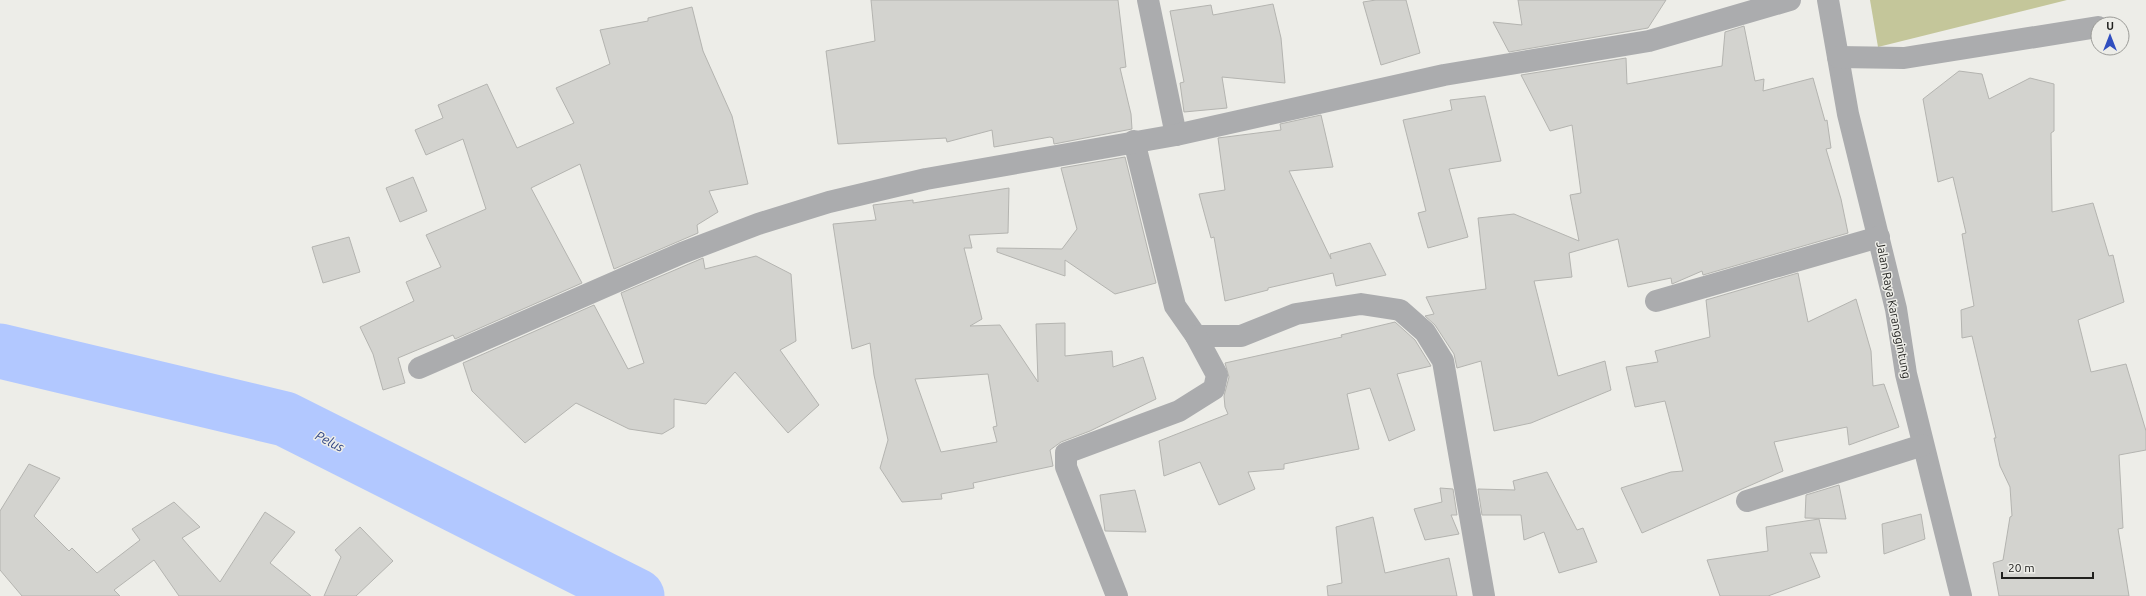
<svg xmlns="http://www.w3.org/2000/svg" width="2146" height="596" viewBox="0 0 2146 596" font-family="Ubuntu,sans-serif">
<rect width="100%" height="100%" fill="#edede8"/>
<polygon fill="#c4c69a" points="1870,0 2067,0 1878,47"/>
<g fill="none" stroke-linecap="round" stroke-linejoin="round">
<polyline stroke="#b2c8ff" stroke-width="55" points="0,351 285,419 637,596"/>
</g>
<g fill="#d3d3cf" stroke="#b4b4b0" fill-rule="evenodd">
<polygon points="871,0 1118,0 1126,67 1120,68 1131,114 1132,129 1054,144 1053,138 1050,137 994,147 992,130 947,142 946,138 838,144 826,51 875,41"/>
<polygon points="1376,0 1406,0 1420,53 1381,65 1363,2"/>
<polygon points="1518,0 1666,0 1648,28 1509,52 1493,22 1522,25"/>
<polygon points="1273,4 1281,38 1285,83 1222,77 1227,108 1184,112 1180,83 1184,82 1170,11 1211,5 1213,15"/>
<polygon points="692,7 703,51 732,116 748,184 709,191 718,212 697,225 698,233 614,269 580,164 531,188 582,283 455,339 453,335 398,358 405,383 383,390 373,354 360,327 414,301 406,282 441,267 426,235 486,209 463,139 426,155 415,130 443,118 438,105 487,84 517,148 574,123 556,88 610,64 600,30 648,21 648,18"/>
<polygon points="1744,26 1755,81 1764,79 1763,91 1813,78 1825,121 1827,120 1831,148 1826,149 1841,199 1848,233 1703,275 1702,271 1672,284 1671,278 1628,287 1618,239 1569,253 1572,277 1534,281 1558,376 1605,361 1611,390 1531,423 1494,431 1481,361 1457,368 1454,354 1435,325 1425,316 1434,314 1426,297 1486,289 1478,218 1514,214 1579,241 1570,195 1581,193 1572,125 1550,131 1521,75 1626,58 1627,84 1722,66 1725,32"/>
<polygon points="1959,71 1982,74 1989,99 2030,78 2054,84 2054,131 2051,133 2052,212 2093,203 2109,256 2113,255 2124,302 2078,320 2091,372 2126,364 2146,431 2146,450 2119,455 2123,528 2118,529 2129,596 1999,596 1993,563 2003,560 2010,517 2012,516 2010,487 2000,466 1994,438 1996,438 1972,336 1962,338 1961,310 1974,306 1962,234 1966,233 1953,177 1938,182 1923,99"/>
<polygon points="1485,96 1501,161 1449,169 1468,237 1428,248 1418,213 1426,211 1403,120 1452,110 1450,100"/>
<polygon points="1321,115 1333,167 1289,171 1331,259 1330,254 1370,243 1386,275 1336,286 1333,273 1268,288 1268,290 1225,301 1214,237 1211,238 1199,194 1225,190 1218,138 1281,130 1280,124"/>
<polygon points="1125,157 1156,283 1115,294 1065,260 1065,276 997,252 997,248 1062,249 1077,229 1061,168"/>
<polygon points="413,177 427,211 400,222 386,188"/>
<path d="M1009 188 1008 233 969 235 972 248H964L982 319 970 326 1000 325 1038 382 1036 324 1065 323V356L1112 351 1113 367 1143 357 1156 399 1090 431 1061 442 1050 450 1053 466 973 483 974 488 941 494 942 499 902 502 880 468 888 440 874 375 870 343 852 349 833 224 876 220 873 205 913 200V203ZM988 374 997 426 993 427 997 442 941 452 915 379Z"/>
<polygon points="349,237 360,272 323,283 312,247"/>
<polygon points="756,256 791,274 796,341 780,350 819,405 788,433 735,372 706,404 674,399 674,427 662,434 629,429 576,403 525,443 472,391 463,363 594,305 628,369 644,363 621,293 703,258 705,269"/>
<polygon points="1798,273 1808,322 1856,299 1871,351 1873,386 1884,384 1899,427 1849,445 1847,427 1774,442 1783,471 1642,533 1621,488 1671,472 1683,471 1665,401 1635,407 1626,367 1658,362 1655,351 1710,337 1706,300"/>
<polygon points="1395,322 1415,340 1431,366 1397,374 1415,430 1389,441 1370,388 1347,394 1359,449 1284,464 1284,469 1248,472 1255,489 1219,505 1200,462 1164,476 1159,441 1228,414 1225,407 1224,396 1229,377 1225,363 1342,337 1341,335"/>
<polygon points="29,464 60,478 34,516 69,551 72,548 97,573 140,540 132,529 174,502 200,527 182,538 220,582 265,512 295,532 270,563 311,596 179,596 154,560 114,590 120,596 22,596 0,570 0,511"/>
<polygon points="1547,472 1577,530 1583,528 1597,562 1559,573 1544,532 1524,540 1521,515 1482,515 1478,489 1515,490 1513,481"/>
<polygon points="1839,485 1846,519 1805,518 1806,495"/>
<polygon points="1440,488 1453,489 1457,515 1451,515 1459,534 1425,540 1414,509 1442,502"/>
<polygon points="1135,490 1146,532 1105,531 1100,495"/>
<polygon points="1921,514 1925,539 1884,554 1882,524"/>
<polygon points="1373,517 1385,573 1449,558 1457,596 1328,596 1327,586 1342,583 1336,527"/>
<polygon points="1819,519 1827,553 1810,553 1820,577 1768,596 1720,596 1707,560 1768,551 1766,527"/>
<polygon points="360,527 393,561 356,596 324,596 341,557 335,550"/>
</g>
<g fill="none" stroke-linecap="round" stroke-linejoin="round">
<g stroke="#abacae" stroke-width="22">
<polyline points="1148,0 1176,135"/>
<polyline points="1828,0 1848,114 1896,309 1906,374 1961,596"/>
<polyline points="1838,57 1904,58 2098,27"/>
<polyline points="1134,141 1175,306 1196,336 1241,336 1296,314 1361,304 1400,310 1425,332 1443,361 1484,596"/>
<polyline points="1656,301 1879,237"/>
<polyline points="419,368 682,253 758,224 829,202 926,179 1176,135 1444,75 1649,41 1790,0"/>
<polyline points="1747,501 1923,445"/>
<polyline points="1117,596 1066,467 1066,453 1179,411 1214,389 1217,375 1196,336"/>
</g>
</g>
<g text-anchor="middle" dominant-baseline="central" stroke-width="3" stroke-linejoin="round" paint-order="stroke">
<g font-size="12" fill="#20201e" stroke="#edede8">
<text transform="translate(1894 310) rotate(79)">Jalan Raya Karanggintung</text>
</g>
<g font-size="13" font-style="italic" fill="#304585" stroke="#edede8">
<text transform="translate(330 441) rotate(27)">Pelus</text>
</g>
</g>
<g transform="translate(2110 36)"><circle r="19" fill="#edede8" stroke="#9b9b97"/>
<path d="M0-3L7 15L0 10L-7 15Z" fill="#304ebf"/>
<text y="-6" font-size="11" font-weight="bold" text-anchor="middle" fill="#20201e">U</text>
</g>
<path d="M2002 572v6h91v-6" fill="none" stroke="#20201e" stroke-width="2"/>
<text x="2008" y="572" font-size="12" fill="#20201e" stroke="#edede8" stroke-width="3" paint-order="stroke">20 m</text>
</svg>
